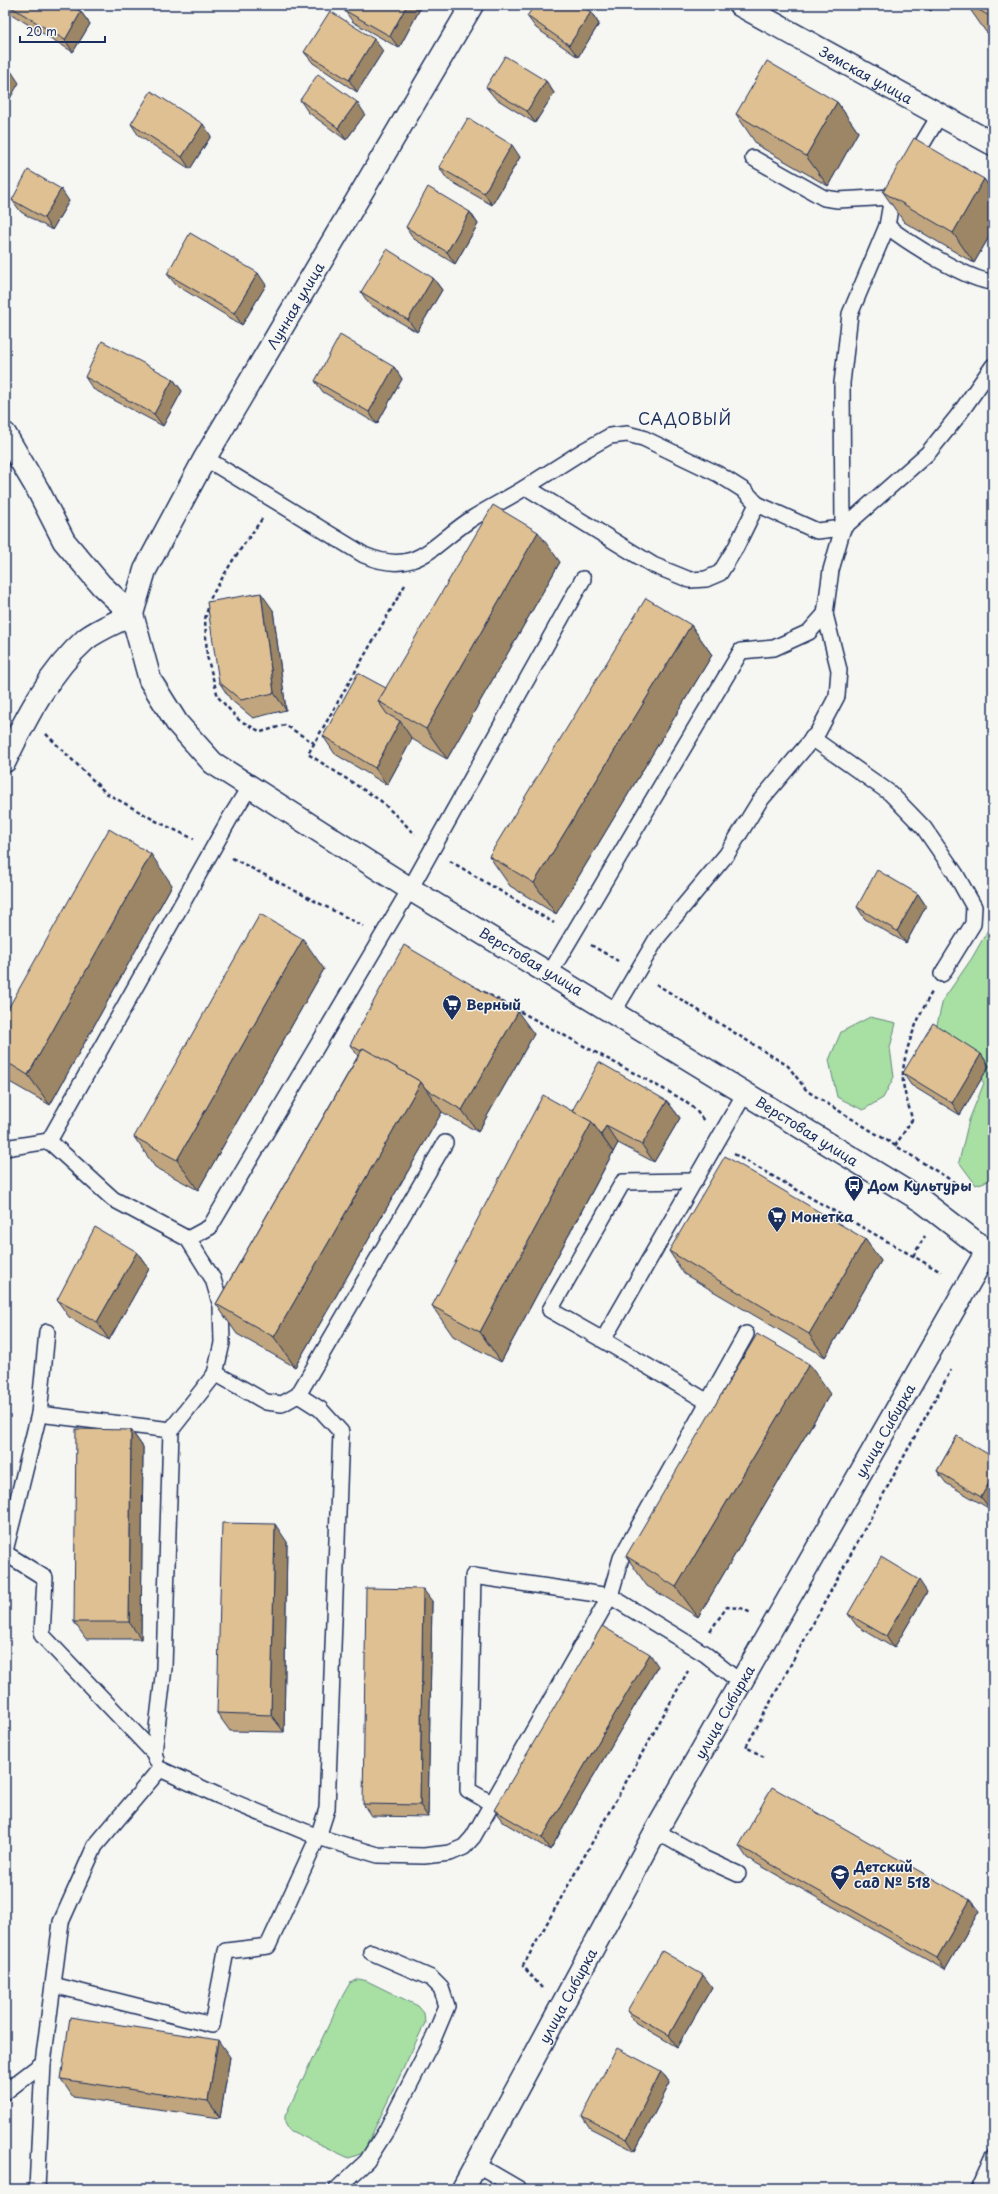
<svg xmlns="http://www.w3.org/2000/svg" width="998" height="2194" viewBox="0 0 998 2194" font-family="'Playpen Sans',sans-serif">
<rect width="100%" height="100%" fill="#f6f6f2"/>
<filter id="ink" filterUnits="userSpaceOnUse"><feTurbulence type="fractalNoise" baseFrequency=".025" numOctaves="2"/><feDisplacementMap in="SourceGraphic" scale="8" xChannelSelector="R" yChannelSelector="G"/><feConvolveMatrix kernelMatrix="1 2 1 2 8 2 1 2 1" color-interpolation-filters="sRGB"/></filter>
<g filter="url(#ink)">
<g fill="#a8dfa2" stroke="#628780">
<polygon points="993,921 993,1179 976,1185 959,1162 969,1120 984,1083 963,1055 934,1037 943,1000 972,958"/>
<polygon points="870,1017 896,1023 890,1048 894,1077 883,1098 863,1110 837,1097 829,1060 841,1032"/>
<polygon points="359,1979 367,1981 418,2006 424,2013 425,2023 363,2153 349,2158 289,2130 285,2123 285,2116 343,1995 350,1983"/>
</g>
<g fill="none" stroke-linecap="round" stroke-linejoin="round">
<defs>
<g id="lane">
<polyline points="753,158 824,198 838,200 892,197"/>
<polyline points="912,161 939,116"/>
<path d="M887 226C907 242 969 281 993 282"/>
<path d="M205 458 364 555C418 578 433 543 473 518 490 507 509 498 526 487L653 565 690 580 706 579 720 573 736 547 757 504 745 491 718 474 643 438 627 434 610 436 583 451 526 487"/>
<polyline points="757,504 817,531 843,528 928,453 957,417 993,366"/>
<polyline points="812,738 890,793 924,828 955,873 974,907 973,924 942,974"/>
<polyline points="550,973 741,651 774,648 809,632 825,614 831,570 843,528 842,383 850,314 887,226 892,197 898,185"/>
<polyline points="614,1011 657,938 727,854 759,802 818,732 837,696 839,670 825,614"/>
<polyline points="49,1141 230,818 250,786"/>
<polyline points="5,1148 49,1141 113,1199 188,1239 210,1227 410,889 583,579"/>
<polyline points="603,1340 550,1310 623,1182 695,1181"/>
<polyline points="215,1373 266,1402 282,1404 298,1395 445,1143"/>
<polyline points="708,1402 603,1340 745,1093"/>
<polyline points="39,1414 171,1430"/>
<polyline points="5,1551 39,1414 47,1332"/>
<polyline points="5,1553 45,1578 42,1635 154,1753 156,1759"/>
<polyline points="154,1753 164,1668 171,1430 215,1374 222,1343 221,1306 213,1279 188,1239"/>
<polyline points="491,1803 468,1790 473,1576 610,1596 705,1654 741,1683"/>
<polyline points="656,1831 705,1859 738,1874"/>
<polyline points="53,1985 212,2025 226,1951 268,1946 318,1837 327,1809 341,1432 320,1409 298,1395"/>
<polyline points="5,2092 43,2063"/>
<polyline points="476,2164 519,2189"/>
<polyline points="37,2189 43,2063 61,1922 95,1846 160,1769 219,1796 318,1837 378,1855 424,1856 450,1853 464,1847 473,1837 610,1596 621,1558 746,1334"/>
<polyline points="337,2189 367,2161 386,2131 434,2037 447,2006 441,1988 431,1978 371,1952"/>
<polyline points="979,2189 993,2158"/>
</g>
<g id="street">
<path id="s1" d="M740 5 993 144"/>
<path d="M5 434 38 490 64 541 101 585 132 614C118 622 99 629 86 639 49 672 26 718 5 761"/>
</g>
<g id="secondary">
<path id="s2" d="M463 2189 656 1831 987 1251 922 1201 410 889 213 763 177 723 150 680 132 614 145 570 205 458 472 5"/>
</g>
</defs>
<use href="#lane" stroke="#1b2f5e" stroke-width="18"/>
<use href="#street" stroke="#1b2f5e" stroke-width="25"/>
<use href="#secondary" stroke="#1b2f5e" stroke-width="25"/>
<g stroke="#1b2f5e" stroke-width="2.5" stroke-dasharray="4 3" stroke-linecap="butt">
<polyline points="262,519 233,560 211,597 205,619 207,656 218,697 239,720 261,732 285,725 314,743"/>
<polyline points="405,585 308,754 381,801 415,834"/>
<polyline points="46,734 106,793 156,821 194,839"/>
<polyline points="232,858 363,926"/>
<polyline points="450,861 554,923"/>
<polyline points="591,945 618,961"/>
<polyline points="656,984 788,1066 807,1091 954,1182 949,1191"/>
<polyline points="471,985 680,1098 695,1109 704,1121"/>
<path d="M895 1146 912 1120C910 1108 904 1094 903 1082 901 1054 919 1015 932 992"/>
<polyline points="734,1154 941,1272"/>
<polyline points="913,1256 925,1236"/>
<polyline points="710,1631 727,1607 741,1608 751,1613"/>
<polyline points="764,1757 746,1747 951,1370"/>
<polyline points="542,1988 523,1966 688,1671"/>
</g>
<use href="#lane" stroke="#f6f6f2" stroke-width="15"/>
<use href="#street" stroke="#f6f6f2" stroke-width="22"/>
<use href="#secondary" stroke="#f6f6f2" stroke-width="22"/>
</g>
<g fill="#c0a57e" stroke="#1b2f5e">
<polygon points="5,5 80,5 77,10 81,12 90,24 73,52 8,12 5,8"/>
<polygon points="921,5 934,5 931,11"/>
<polygon points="967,5 993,5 993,36 986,32"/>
<polygon points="421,7 399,48 353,22 344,10"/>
<polygon points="591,12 599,24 578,57 536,28 527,16"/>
<polygon points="383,51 357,92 313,63 304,52"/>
<polygon points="546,81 554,93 535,123 495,98 486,87"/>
<polygon points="300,100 365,114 346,140 308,112"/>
<polygon points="837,102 858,132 828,186 757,145 736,114"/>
<polygon points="131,124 211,136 190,169 139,136"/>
<polygon points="520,157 492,205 447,179 439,167"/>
<polygon points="984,179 993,192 993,230 974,263 904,222 883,192"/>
<polygon points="12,200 69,201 52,230 21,212"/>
<polygon points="470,212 478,224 455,264 414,239 406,227"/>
<polygon points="167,274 266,285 242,325 176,285"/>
<polygon points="433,278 442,290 417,332 369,304 361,292"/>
<polygon points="394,367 402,379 377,424 323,392 315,381"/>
<polygon points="85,377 173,379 182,391 163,426 93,389"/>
<polygon points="560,562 447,759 412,739 387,785 335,754 323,736 386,688"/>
<polygon points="273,610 286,710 253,718 231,700 219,682"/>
<polygon points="691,625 712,655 556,914 510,886 489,856"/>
<polygon points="172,885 50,1105 6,1080 5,1078 5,1014"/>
<polygon points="918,894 926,906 906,943 865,919 857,907"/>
<polygon points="324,969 198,1190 155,1167 134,1137"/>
<polygon points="534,1034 478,1132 442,1112 295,1367 237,1334 216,1304 358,1056 350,1045"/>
<polygon points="981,1054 989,1066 960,1115 911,1085 903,1073"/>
<polygon points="667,1101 680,1118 654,1162 618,1143 501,1362 453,1336 432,1306 572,1111"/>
<polygon points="865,1239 881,1261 825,1357 684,1274 669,1251"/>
<polygon points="137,1252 149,1269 109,1340 69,1317 57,1300"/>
<polygon points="830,1394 698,1617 647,1586 626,1556"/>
<polygon points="131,1430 143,1447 141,1639 86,1639 74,1622"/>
<polygon points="957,1436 990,1509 946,1483 937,1471"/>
<polygon points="287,1542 284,1732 230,1731 217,1713"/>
<polygon points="927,1592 894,1648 857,1626 848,1614"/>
<polygon points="432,1601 428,1817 371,1816 363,1804"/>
<polygon points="658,1666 550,1850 503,1822 494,1810"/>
<polygon points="739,1846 979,1911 945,1970 747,1858"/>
<polygon points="712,1987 677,2047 636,2023 627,2011"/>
<polygon points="230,2057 220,2118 73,2097 61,2079"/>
<polygon points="661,2071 670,2083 635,2151 590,2128 582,2116"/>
</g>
<g fill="#9c8666" stroke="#1b2f5e">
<polygon points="68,5 80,5 74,14"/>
<polygon points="407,5 420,5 421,7 399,48 390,36"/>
<polygon points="927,5 934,5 931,11"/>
<polygon points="81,12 90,24 73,52 65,40"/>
<polygon points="591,12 599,24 578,57 569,45"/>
<polygon points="374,39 383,51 357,92 349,80"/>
<polygon points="11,71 19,83 5,107 5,81"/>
<polygon points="546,81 554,93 535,123 527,111"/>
<polygon points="357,102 365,114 346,140 338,128"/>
<polygon points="837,102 858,132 828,186 806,156"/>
<polygon points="203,124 211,136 190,169 182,157"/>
<polygon points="512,145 520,157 492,205 484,193"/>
<polygon points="984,179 993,192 993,230 974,263 953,233"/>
<polygon points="61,189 69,201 52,230 44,218"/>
<polygon points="470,212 478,224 455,264 447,252"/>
<polygon points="258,273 266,285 242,325 234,313"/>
<polygon points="433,278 442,290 417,332 408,320"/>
<polygon points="394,367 402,379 377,424 369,412"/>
<polygon points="173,379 182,391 163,426 154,414"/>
<polygon points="538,532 560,562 447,759 426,729"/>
<polygon points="261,593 273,610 286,710 274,693"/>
<polygon points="691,625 712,655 556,914 534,883"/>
<polygon points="400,721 412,739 387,785 375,768"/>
<polygon points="151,854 172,885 50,1105 28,1075"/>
<polygon points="918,894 926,906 906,943 897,931"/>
<polygon points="303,939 324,969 198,1190 177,1160"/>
<polygon points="518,1012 534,1034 478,1132 462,1110"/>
<polygon points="981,1054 989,1066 960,1115 952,1103"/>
<polygon points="421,1082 442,1112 295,1367 274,1337"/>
<polygon points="667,1101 680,1118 654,1162 642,1145"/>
<polygon points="592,1122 613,1152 501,1362 480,1332"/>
<polygon points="606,1126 618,1143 613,1152 601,1135"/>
<polygon points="865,1239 881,1261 825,1357 809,1334"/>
<polygon points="137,1252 149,1269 109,1340 97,1322"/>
<polygon points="809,1364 830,1394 698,1617 676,1587"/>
<polygon points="131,1430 143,1447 141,1639 129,1622"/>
<polygon points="993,1476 993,1503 990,1509 981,1497"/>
<polygon points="275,1524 287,1542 284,1732 271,1715"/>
<polygon points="919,1580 927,1592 894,1648 886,1636"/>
<polygon points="423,1589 432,1601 428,1817 420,1805"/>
<polygon points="650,1654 658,1666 550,1850 542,1838"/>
<polygon points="970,1900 979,1911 945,1970 937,1958"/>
<polygon points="703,1975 712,1987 677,2047 669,2035"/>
<polygon points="218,2040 230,2057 220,2118 208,2101"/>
<polygon points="661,2071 670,2083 635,2151 627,2139"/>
</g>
<g fill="#dfc092" stroke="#1b2f5e">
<polygon points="8,5 70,5 81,12 65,40"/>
<polygon points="347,5 407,5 390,36 344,10"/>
<polygon points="535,5 580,5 591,12 569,45 527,16"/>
<polygon points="970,5 993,5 993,18"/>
<polygon points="330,11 374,39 349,80 304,52"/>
<polygon points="505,56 546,81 527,111 486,87"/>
<polygon points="767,61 837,102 806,156 736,114"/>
<polygon points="5,67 11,71 5,81"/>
<polygon points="318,74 357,102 338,128 300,100"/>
<polygon points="151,91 203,124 182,157 131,124"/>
<polygon points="468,118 512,145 484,193 439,167"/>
<polygon points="914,138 984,179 953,233 883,192"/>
<polygon points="28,170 61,189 44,218 12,200"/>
<polygon points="428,187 470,212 447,252 406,227"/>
<polygon points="190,233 258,273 234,313 167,274"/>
<polygon points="387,249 433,278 408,320 361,292"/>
<polygon points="340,335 394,367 369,412 315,381"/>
<polygon points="102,341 173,379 154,414 85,377"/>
<polygon points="493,505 538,532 426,729 378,701"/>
<polygon points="261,593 274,693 241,700 219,682 207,602"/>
<polygon points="646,598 691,625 534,883 489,856"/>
<polygon points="358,673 386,688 378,701 387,714 400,721 375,768 323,736"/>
<polygon points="109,829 151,854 28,1075 5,1061 5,1014"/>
<polygon points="877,870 918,894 897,931 857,907"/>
<polygon points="260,914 303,939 177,1160 134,1137"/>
<polygon points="404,945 518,1012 462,1110 426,1089 421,1082 363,1048 361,1051 350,1045"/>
<polygon points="933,1023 981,1054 952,1103 903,1073"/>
<polygon points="363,1048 421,1082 274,1337 216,1304"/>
<polygon points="599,1062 667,1101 642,1145 606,1126 601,1135 592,1122 572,1111"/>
<polygon points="543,1095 592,1122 480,1332 432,1306"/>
<polygon points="725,1156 865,1239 809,1334 669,1251"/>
<polygon points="95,1227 137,1252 97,1322 57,1300"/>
<polygon points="757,1334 809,1364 676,1587 626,1556"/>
<polygon points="76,1429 131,1430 129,1622 74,1622"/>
<polygon points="957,1436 993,1457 993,1476 981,1497 937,1471"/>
<polygon points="222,1523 275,1524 271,1715 217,1713"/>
<polygon points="881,1557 919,1580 886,1636 848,1614"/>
<polygon points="366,1588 423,1589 420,1805 363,1804"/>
<polygon points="602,1626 650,1654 542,1838 494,1810"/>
<polygon points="772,1787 970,1900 937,1958 739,1846"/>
<polygon points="662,1951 703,1975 669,2035 627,2011"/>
<polygon points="70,2017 218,2040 208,2101 61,2079"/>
<polygon points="617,2048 661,2071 627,2139 582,2116"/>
</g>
</g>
<defs>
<symbol id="supermarket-pin" viewBox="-11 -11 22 30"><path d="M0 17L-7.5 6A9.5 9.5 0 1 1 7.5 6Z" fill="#1b2f5e" stroke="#f6f6f2"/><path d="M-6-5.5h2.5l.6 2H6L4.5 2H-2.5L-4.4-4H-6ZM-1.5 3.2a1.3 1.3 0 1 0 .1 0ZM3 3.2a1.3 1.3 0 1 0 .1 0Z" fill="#fff"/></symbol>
<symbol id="bus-pin" viewBox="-11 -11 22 30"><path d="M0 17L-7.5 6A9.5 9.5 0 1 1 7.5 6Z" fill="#1b2f5e" stroke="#f6f6f2"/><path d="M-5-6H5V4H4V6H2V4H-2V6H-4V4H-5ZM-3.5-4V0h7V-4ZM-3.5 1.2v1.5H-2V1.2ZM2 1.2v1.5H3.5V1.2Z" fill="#fff"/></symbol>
<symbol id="school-pin" viewBox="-11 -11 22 30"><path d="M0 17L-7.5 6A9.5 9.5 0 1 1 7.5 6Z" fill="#1b2f5e" stroke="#f6f6f2"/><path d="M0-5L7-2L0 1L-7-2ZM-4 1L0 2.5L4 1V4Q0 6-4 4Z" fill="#fff"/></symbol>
</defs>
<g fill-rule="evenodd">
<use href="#supermarket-pin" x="441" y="993" width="22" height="30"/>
<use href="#bus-pin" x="843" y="1174" width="22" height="30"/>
<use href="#supermarket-pin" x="766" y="1205" width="22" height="30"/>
<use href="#school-pin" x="829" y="1863" width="22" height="30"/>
</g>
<g text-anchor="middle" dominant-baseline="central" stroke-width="3" stroke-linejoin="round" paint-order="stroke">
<g font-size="14" fill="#1b2f5e" stroke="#f6f6f2">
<text stroke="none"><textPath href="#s1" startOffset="144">Земская улица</textPath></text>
<text stroke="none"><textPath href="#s2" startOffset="2513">Лунная улица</textPath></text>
<text transform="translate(531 961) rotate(31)">Верстовая улица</text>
<text transform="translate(807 1131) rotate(32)">Верстовая улица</text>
<text stroke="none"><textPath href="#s2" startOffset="868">улица Сибирка</textPath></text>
<text stroke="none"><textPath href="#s2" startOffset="544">улица Сибирка</textPath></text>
<text stroke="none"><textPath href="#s2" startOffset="220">улица Сибирка</textPath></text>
</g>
<g font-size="14" font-weight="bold" fill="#1b2f5e" stroke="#f6f6f2" text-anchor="start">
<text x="466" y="1004">Верный</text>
<text x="868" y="1185">Дом Культуры</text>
<text x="791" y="1216">Монетка</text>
<text x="854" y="1866">Детский<tspan x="854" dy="16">сад № 518</tspan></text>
</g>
<g font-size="16" letter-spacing="1" fill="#1b2f5e" stroke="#f6f6f2">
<text x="685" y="418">САДОВЫЙ</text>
</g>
</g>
<rect width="998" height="2194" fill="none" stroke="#f6f6f2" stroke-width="20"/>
<rect x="10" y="10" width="978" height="2174" fill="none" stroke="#1b2f5e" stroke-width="1.5" filter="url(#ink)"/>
<path d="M20 36v6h85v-6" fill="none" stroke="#1b2f5e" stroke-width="2"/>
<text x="26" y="36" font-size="12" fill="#1b2f5e" stroke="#f6f6f2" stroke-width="3" paint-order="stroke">20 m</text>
</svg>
